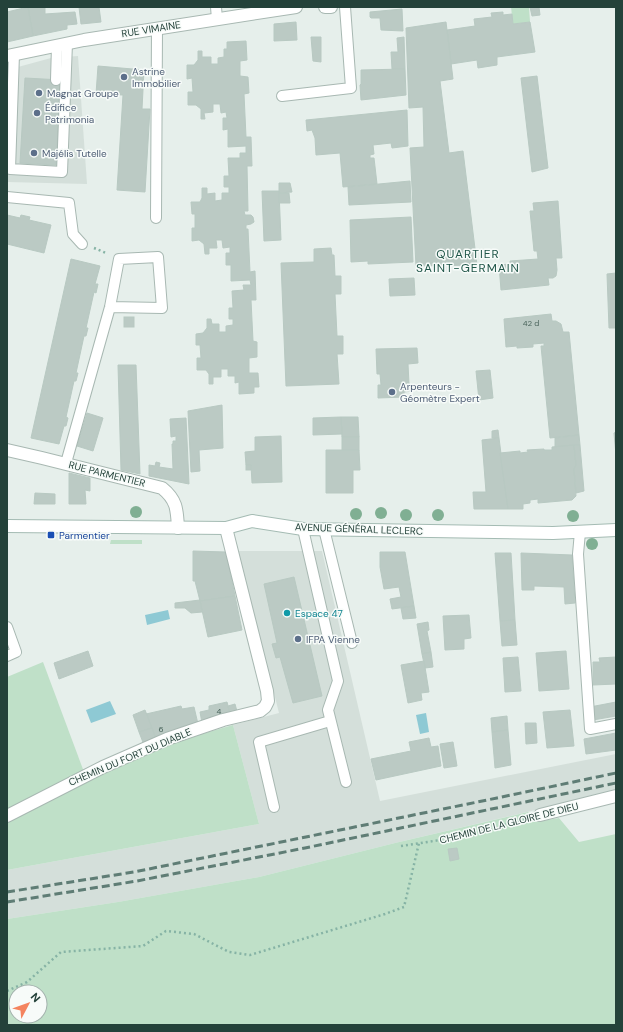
<svg xmlns="http://www.w3.org/2000/svg" width="623" height="1032" viewBox="0 0 623 1032" font-family="'DM Sans',sans-serif">
<rect width="100%" height="100%" fill="#e6efeb"/>
<g fill="#d4dfda">
<polygon points="78,56 87,184 7,182 7,70 51,58"/>
<polygon points="238,551 322,551 380,801 616,754 616,791 395,843 259,877 118,902 7,919 7,870 259,824 233,725 279,713"/>
</g>
<g fill="#bfe0c8" fill-rule="evenodd">
<polygon points="511,7 529,7 530,22 513,24"/>
<polygon points="111,540 142,540 142,544 110,544"/>
<polygon points="43,662 84,772 7,810 7,677"/>
<polygon points="233,725 259,824 7,870 7,822 87,780 174,742"/>
<path d="M528 812 536 822 559 818 579 842 616 834V1025H7V919L118 902 259 877 395 843ZM16 992H40V1016H16Z"/>
</g>
<g fill="#8ec9d4">
<polygon points="168,610 170,619 147,625 145,615"/>
<polygon points="110,701 116,714 91,723 86,710"/>
<polygon points="426,713 429,732 420,734 416,715"/>
</g>
<g fill="#bbcac4" stroke="#b8c9c2">
<polygon points="28,7 45,7 45,14 75,12 77,24 67,25 67,29 33,36"/>
<polygon points="28,7 33,36 7,42 7,12"/>
<polygon points="79,7 99,7 101,22 81,24"/>
<polygon points="530,7 539,7 540,15 532,16"/>
<polygon points="402,9 403,31 381,30 380,18 371,18 370,17 370,12"/>
<polygon points="503,12 503,15 512,14 513,24 530,22 535,52 497,57 497,65 478,68 477,60 451,64 447,30 475,26 474,19 492,17 491,13"/>
<polygon points="296,22 297,40 274,41 274,24"/>
<polygon points="446,22 453,79 440,81 449,153 463,151 477,265 416,266 410,148 424,147 423,107 409,108 406,28"/>
<polygon points="311,37 321,37 321,62 313,61"/>
<polygon points="404,37 405,69 392,69 391,52 398,52 397,38"/>
<polygon points="246,41 247,60 240,61 240,76 248,77 249,93 244,94 246,137 251,137 252,166 247,166 248,211 244,211 245,215 251,215 253,217 254,222 251,224 246,225 246,229 248,229 250,272 255,271 256,300 251,300 253,341 257,342 257,357 249,358 249,373 258,373 259,387 254,387 254,393 239,394 239,382 235,383 235,376 228,376 228,369 221,369 221,377 213,377 213,384 209,384 209,374 206,370 197,370 197,358 201,358 200,345 196,345 196,334 203,333 207,328 207,319 211,319 212,324 219,324 219,332 226,332 226,326 233,325 233,319 229,319 229,308 233,308 232,291 244,290 243,285 251,285 250,280 231,281 231,265 226,265 226,253 230,253 230,247 223,248 222,240 216,240 217,248 209,248 209,254 205,254 204,244 199,240 192,241 192,228 195,228 195,214 192,214 191,202 200,202 202,198 202,188 207,188 207,194 215,193 215,201 222,200 222,193 229,193 229,187 224,187 224,176 229,176 228,158 240,158 240,153 246,153 246,146 228,147 228,129 223,130 223,118 227,118 226,112 221,113 220,104 213,104 213,112 204,113 205,119 201,119 201,109 196,105 188,105 188,92 193,92 192,78 187,79 187,65 194,65 198,60 198,51 202,51 202,57 211,57 211,64 218,64 218,58 224,57 224,49 227,49 227,42"/>
<polygon points="98,66 144,70 142,109 150,109 145,192 117,190 123,95 96,94"/>
<polygon points="405,69 406,95 361,100 360,85 361,84 361,70"/>
<polygon points="537,76 548,168 532,172 521,78"/>
<polygon points="25,78 61,80 56,165 20,163"/>
<polygon points="407,110 408,146 392,148 391,143 373,145 374,154 370,155 370,158 374,158 377,184 343,187 340,153 316,155 315,138 312,130 307,131 306,120"/>
<polygon points="410,181 411,202 349,205 348,187"/>
<polygon points="279,183 290,183 292,192 279,193"/>
<polygon points="262,191 279,191 281,240 264,241"/>
<polygon points="279,193 289,193 290,203 279,203"/>
<polygon points="558,201 562,258 556,258 557,270 556,276 553,278 548,278 549,285 501,290 499,265 510,264 510,261 538,259 537,251 534,251 530,211 534,211 533,203"/>
<polygon points="7,215 20,218 21,215 30,217 29,220 51,225 44,253 7,244"/>
<polygon points="411,217 413,262 368,264 368,261 351,262 350,220"/>
<polygon points="331,248 332,255 334,255 335,276 341,276 341,294 335,294 337,336 343,336 343,354 337,354 339,384 286,386 281,263 314,262 314,249"/>
<polygon points="71,259 100,266 95,284 98,284 96,293 94,292 86,328 88,328 86,336 84,336 76,373 78,373 76,381 74,381 66,417 68,418 66,426 64,426 59,444 31,438"/>
<polygon points="616,273 616,328 609,328 607,274"/>
<polygon points="414,278 415,295 390,296 389,279"/>
<polygon points="551,314 552,321 556,321 561,324 563,332 569,332 579,435 550,438 541,346 544,346 544,343 533,344 533,347 517,348 517,346 506,347 504,319"/>
<rect x="124" y="317" width="10" height="10"/>
<polygon points="417,348 418,363 408,364 409,384 413,386 413,390 412,391 404,392 404,397 378,398 378,385 381,385 380,374 377,374 376,349"/>
<polygon points="118,365 136,365 140,474 121,470"/>
<polygon points="490,370 493,398 479,400 476,371"/>
<polygon points="222,405 223,448 199,450 200,471 191,472 188,411"/>
<polygon points="87,413 103,418 93,451 77,446"/>
<polygon points="341,417 358,417 359,437 342,437"/>
<polygon points="341,417 342,434 313,435 313,418"/>
<polygon points="186,418 189,484 149,476 149,465 155,466 156,462 160,463 159,467 173,469 172,444 173,444 173,441 176,441 176,436 171,437 170,419"/>
<polygon points="498,430 499,438 492,438 492,431"/>
<polygon points="616,432 616,455 614,433"/>
<polygon points="579,435 580,445 555,447 555,438"/>
<polygon points="281,436 282,482 252,483 251,465 246,465 245,452 255,451 255,437"/>
<rect x="342" y="437" width="17" height="13"/>
<polygon points="499,438 508,509 474,509 473,492 486,492 482,440"/>
<polygon points="574,445 576,465 574,469 576,496 572,500 538,503 538,499 530,500 530,503 523,504 523,509 508,509 500,453 520,451 520,453 528,452 527,450 544,449 544,450 552,450 552,447"/>
<polygon points="574,445 580,445 584,491 576,493 574,469 576,465"/>
<polygon points="326,450 359,450 360,470 353,470 353,493 326,493"/>
<rect x="246" y="465" width="5" height="5"/>
<polygon points="69,473 90,478 90,491 85,490 86,504 69,504"/>
<polygon points="35,493 55,494 55,504 34,504"/>
<polygon points="193,551 226,552 235,596 200,601 195,581 193,581"/>
<polygon points="380,552 405,552 414,606 392,609 390,599 401,597 399,587 384,589 380,567"/>
<polygon points="495,553 511,553 515,620 500,621"/>
<polygon points="521,553 572,555 575,603 565,604 564,587 534,586 534,590 522,590"/>
<polygon points="294,577 322,696 293,703 280,657 276,658 272,644 277,643 264,584"/>
<polygon points="235,596 242,630 208,637 200,601"/>
<polygon points="200,600 202,612 191,613 185,608 175,608 175,603"/>
<polygon points="414,606 416,618 403,619 401,608"/>
<polygon points="469,615 471,638 464,639 464,649 445,650 443,616"/>
<polygon points="515,620 517,645 502,646 500,621"/>
<polygon points="428,622 429,630 427,631 431,652 422,654 417,624"/>
<polygon points="88,651 93,666 59,679 54,663"/>
<polygon points="566,651 569,689 539,691 536,653"/>
<polygon points="431,652 433,667 425,668 422,654"/>
<polygon points="518,657 521,691 505,692 503,658"/>
<polygon points="616,657 616,684 593,685 593,662 600,662 599,658"/>
<polygon points="424,661 429,692 421,693 422,700 408,703 401,665"/>
<polygon points="227,702 231,717 202,723 200,712 209,710 209,706"/>
<polygon points="616,702 616,716 593,720 590,707"/>
<polygon points="235,704 238,715 231,717 228,706"/>
<polygon points="181,706 182,709 194,707 198,724 177,729 156,739 146,714"/>
<polygon points="145,710 152,728 139,732 133,715"/>
<polygon points="570,710 574,746 547,748 543,712"/>
<polygon points="507,716 508,730 492,732 491,718"/>
<polygon points="525,723 536,723 537,743 526,744"/>
<polygon points="152,728 156,739 144,745 139,732"/>
<polygon points="508,730 511,765 495,768 492,732"/>
<polygon points="616,733 616,750 586,754 584,739"/>
<polygon points="429,738 431,747 438,746 441,766 376,780 371,759 411,751 409,742"/>
<polygon points="453,742 457,766 444,768 440,744"/>
<polygon points="457,848 459,859 450,861 448,849"/>
</g>
<g fill="none" stroke-linecap="round" stroke-linejoin="round">
<defs>
<g id="service">
<polyline points="216,7 217,19"/>
<polyline points="14,54 10,169 62,172 67,43"/>
<polyline points="56,80 57,46"/>
<polyline points="282,96 351,88 345,7"/>
<polyline points="7,197 69,203 73,234 82,244"/>
<polyline points="156,218 157,28"/>
<polyline points="66,463 110,307 119,259 158,257 162,308 110,307"/>
<polyline points="303,529 338,681 328,710 346,782"/>
<polyline points="324,529 352,643"/>
<polyline points="580,532 578,554 590,729 616,724"/>
<polyline points="7,627 16,652 7,656"/>
<polyline points="274,807 259,742 330,721"/>
</g>
<g id="minor">
<polyline points="325,7 331,7"/>
<polyline points="7,56 84,40 296,7"/>
<path d="M7 450 42 458 162 488C177 500 177 510 178 528"/>
<polyline points="540,815 616,796"/>
<polyline points="7,816 103,767 167,739 223,720 260,711 265,707 268,701 267,691 226,528"/>
</g>
<polyline id="secondary" points="7,526 226,528 252,521 303,529 553,533 616,530"/>
</defs>
<use href="#service" stroke="#a8b8b2" stroke-width="12"/>
<use href="#minor" stroke="#a8b8b2" stroke-width="14"/>
<use href="#secondary" stroke="#a4bbb3" stroke-width="14"/>
<g stroke="#86b3a5" stroke-width="2.5" stroke-dasharray="2 3" stroke-linecap="butt">
<polyline points="94,248 106,253"/>
<polyline points="401,846 453,838 526,819"/>
<polyline points="7,991 27,982 61,952 143,946 166,931 194,934 229,952 250,955 385,914 404,907 419,843"/>
</g>
<use href="#service" stroke="#fff" stroke-width="10"/>
<use href="#minor" stroke="#fff" stroke-width="12"/>
<use href="#secondary" stroke="#fff" stroke-width="12"/>
<g stroke="#5f7d75" stroke-width="3" stroke-dasharray="8 4" stroke-linecap="butt">
<polyline points="7,892 134,872 497,798 616,773"/>
<polyline points="7,902 137,881 305,848 616,783"/>
</g>
</g>
<g fill="#80af93">
<circle cx="136" cy="512" r="6"/>
<circle cx="381" cy="513" r="6"/>
<circle cx="356" cy="514" r="6"/>
<circle cx="406" cy="515" r="6"/>
<circle cx="438" cy="515" r="6"/>
<circle cx="573" cy="516" r="6"/>
<circle cx="592" cy="544" r="6"/>
</g>
<g fill="#5c6f8a" stroke="#f7fbf9" stroke-width="1.5">
<circle cx="124" cy="77" r="4"/>
<circle cx="39" cy="93" r="4"/>
<circle cx="37" cy="113" r="4"/>
<circle cx="34" cy="153" r="4"/>
<circle cx="392" cy="392" r="4"/>
<circle cx="298" cy="639" r="4"/>
</g>
<rect fill="#1a4fb4" stroke="#f7fbf9" stroke-width="1.5" x="47" y="531" width="8" height="8" rx="2"/>
<circle fill="#0f9aa8" stroke="#f7fbf9" stroke-width="1.5" cx="287" cy="613" r="4"/>
<g text-anchor="middle" dominant-baseline="central" stroke-width="3" stroke-linejoin="round" paint-order="stroke">
<g font-size="8" fill="#4a645c">
<text x="531" y="323">42 d</text>
<text x="219" y="711">4</text>
<text x="161" y="729">6</text>
</g>
<g font-size="10" fill="#24423a" stroke="#f7fbf9">
<text transform="translate(151 29) rotate(-9)">RUE VIMAINE</text>
<text transform="translate(107 474) rotate(14)">RUE PARMENTIER</text>
<text transform="translate(359 529) rotate(2)">AVENUE GÉNÉRAL LECLERC</text>
<text transform="translate(130 757) rotate(-23)">CHEMIN DU FORT DU DIABLE</text>
<text transform="translate(509 823) rotate(-14)">CHEMIN DE LA GLOIRE DE DIEU</text>
</g>
<g font-size="10" fill="#4e5e75" stroke="#f7fbf9" text-anchor="start">
<text x="132" y="71">Astrine<tspan x="132" dy="12">Immobilier</tspan></text>
<text x="47" y="93">Magnat Groupe</text>
<text x="45" y="107">Édifice<tspan x="45" dy="12">Patrimonia</tspan></text>
<text x="42" y="153">Majélis Tutelle</text>
<text x="400" y="386">Arpenteurs -<tspan x="400" dy="12">Géomètre Expert</tspan></text>
<text x="306" y="639">IFPA Vienne</text>
</g>
<g font-size="10" fill="#164399" stroke="#f7fbf9" text-anchor="start">
<text x="59" y="535">Parmentier</text>
</g>
<g font-size="10" fill="#0d838f" stroke="#f7fbf9" text-anchor="start">
<text x="295" y="613">Espace 47</text>
</g>
<g font-size="12" letter-spacing="1" fill="#1f5548" stroke="#f7fbf9">
<text x="468" y="254">QUARTIER<tspan x="468" dy="14">SAINT-GERMAIN</tspan></text>
</g>
</g>
<rect width="623" height="1032" fill="none" stroke="#24423a" stroke-width="16"/>
<g transform="translate(28 1004) rotate(49)"><circle r="19" fill="#f7fbf9" stroke="#a3b1ad"/>
<path d="M0-3L7 15L0 10L-7 15Z" fill="#f4845f"/>
<text y="-6" font-size="11" font-weight="bold" text-anchor="middle" fill="#24423a">N</text>
</g>
</svg>
